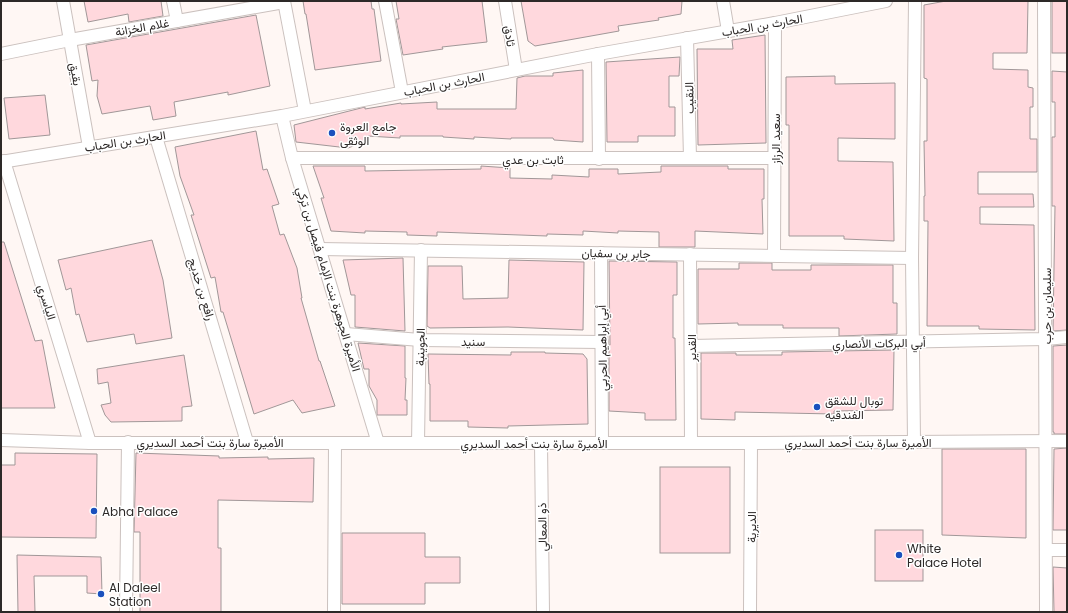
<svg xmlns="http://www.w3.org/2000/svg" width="1068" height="613" viewBox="0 0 1068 613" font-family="Poppins,Vazirmatn,sans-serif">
<rect width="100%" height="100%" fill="#fff7f4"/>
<g fill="#ffd8dd" stroke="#a19798">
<polygon points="84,1 161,1 163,16 129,22 128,14 88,22"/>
<polygon points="303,1 371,1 372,9 374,9 381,61 315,70 306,14 305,14"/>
<polygon points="396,1 482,1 487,42 442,47 443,49 403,55 396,19 399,19"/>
<polygon points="521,1 682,1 681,14 658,18 659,20 618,26 619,31 535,46 528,41"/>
<polygon points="946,1 1028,1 1027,53 993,53 993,69 1028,70 1028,87 1033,88 1033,107 1030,107 1030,139 1037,139 1037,172 978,172 978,194 1033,194 1034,207 980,207 980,224 1034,225 1035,330 979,329 979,326 927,326 928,221 924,221 924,196 925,196 924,141 927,141 927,79 924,78 924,5"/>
<rect x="1052" y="1" width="15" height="52"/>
<polygon points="256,15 270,86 228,95 228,92 174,102 176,116 153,120 150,106 102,114 97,96 98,80 92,81 86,45"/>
<polygon points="765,35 766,143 698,145 697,49 733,49 732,40"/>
<polygon points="680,57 679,76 669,76 669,107 675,107 675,136 638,136 638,142 607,142 606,62"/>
<polygon points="583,70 583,142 554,140 553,138 511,138 511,139 474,137 474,139 443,137 443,136 400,136 400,138 368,136 369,140 348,148 296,142 294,125 365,107 365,109 401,103 401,104 437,102 437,109 516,109 517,78 525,76 553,76 553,73"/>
<polygon points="1052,71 1067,72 1067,330 1053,331 1055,206 1052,206 1052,137 1055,137 1055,102 1052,102"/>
<polygon points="835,76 835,84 895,83 895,139 838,138 838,161 893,162 894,241 844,239 844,236 789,236 789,125 786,125 786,77"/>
<polygon points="45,95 50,135 9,139 4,98"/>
<polygon points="256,131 263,170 267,169 279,204 272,206 280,235 284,234 297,268 302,298 301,298 319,361 320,361 335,406 302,413 293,400 254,414 223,312 221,312 215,277 211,278 191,215 194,215 180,176 175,147"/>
<polygon points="313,166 365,166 365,171 481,169 481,166 510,168 510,178 552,179 552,175 589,177 589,169 618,169 618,174 661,172 661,166 728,166 728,169 764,169 764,199 762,199 763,234 695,231 695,247 659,247 659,232 618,231 618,233 583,231 583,235 547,234 547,236 437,232 437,236 407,235 407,232 365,231 365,233 331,231 321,198 324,198"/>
<polygon points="152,240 163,280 172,338 136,344 134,334 87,342 79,314 76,315 71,288 66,290 58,260"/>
<polygon points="1,242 4,242 35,341 42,340 55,408 1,408"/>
<polygon points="403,258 405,331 355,327 355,295 351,295 343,260"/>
<polygon points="509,260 584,262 583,330 508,327 430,328 427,326 428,266 462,266 463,299 508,298"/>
<polygon points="609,261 677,262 677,295 673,295 673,338 675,338 676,420 645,420 645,413 609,411 609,345 610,345"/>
<polygon points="739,263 772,263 772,270 811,270 811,265 893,265 893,303 897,303 897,334 839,336 839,328 783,328 783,325 738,325 738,323 698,324 698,269 739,269"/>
<polygon points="358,343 405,346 405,378 406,378 405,400 407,400 407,415 377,415 377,400 369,386 369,369 364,369"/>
<polygon points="1067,345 1067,434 1054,434 1054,432 1053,432 1053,346"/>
<polygon points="894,350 893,410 834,411 834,414 735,412 735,420 701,419 701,353 736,353 736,355 782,355 782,352"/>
<polygon points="511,352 545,352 545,353 583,354 587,359 588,424 508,426 508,428 468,427 468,421 430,421 430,384 429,384 428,354 511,355"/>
<polygon points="184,355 192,406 182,407 182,421 111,422 105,415 101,405 111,403 108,382 98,384 97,369"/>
<polygon points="1067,448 1067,530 1053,530 1054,449"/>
<polygon points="942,449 1026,449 1026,538 942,535"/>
<polygon points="15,453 97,454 96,538 1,537 1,465 15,465"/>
<polygon points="136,453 219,456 219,458 268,457 268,459 314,458 313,502 218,500 218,548 221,548 221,612 140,612 140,532 134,532"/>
<rect x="660" y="467" width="70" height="86"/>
<rect x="875" y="530" width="48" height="51"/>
<polygon points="342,533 425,533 425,557 460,557 460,583 425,583 425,604 342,604"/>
<polygon points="17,555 101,557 102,594 87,593 87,576 34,576 35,612 18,612"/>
<polygon points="1053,567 1067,568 1067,612 1054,612"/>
</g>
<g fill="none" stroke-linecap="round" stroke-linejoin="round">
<defs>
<g id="minor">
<polyline points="63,1 89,147"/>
<polyline points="173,1 177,21"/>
<polyline points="284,1 305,111"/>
<polyline points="385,1 402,92"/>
<polyline points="505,1 516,70"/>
<polyline points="723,1 728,31"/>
<polyline points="1044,1 1046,612"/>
<polyline points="687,38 690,158"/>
<polyline points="1,54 70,40 284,2"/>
<polyline points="598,54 599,159"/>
<polyline points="282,116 292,158 378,443"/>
<polyline points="156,137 247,442"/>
<polyline points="292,158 774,158"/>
<polyline points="4,161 90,443"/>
<polyline points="1,162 282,116 598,54 775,23 886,1"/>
<polyline points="320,249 912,258"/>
<polyline points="601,253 602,443"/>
<polyline points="690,254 691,443"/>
<polyline points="774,255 775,23"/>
<polyline points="346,334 420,340 602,342"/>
<polyline points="691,346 1046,339 1067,337"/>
<polyline points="1,440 90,443 751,443 1067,441"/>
<polyline points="914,442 912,258 915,1"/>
<polyline points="418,443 421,250"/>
<polyline points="541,443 543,612"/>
<polyline points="1046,550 1067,550"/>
<polyline points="126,612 128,442"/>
<polyline points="334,612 335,443"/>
<polyline points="750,612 751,443"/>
</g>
</defs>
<use href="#minor" stroke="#cbc1be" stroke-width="14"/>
<use href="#minor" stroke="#fff" stroke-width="12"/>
</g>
<g fill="#1a50bd" stroke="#fff" stroke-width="1.5">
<circle cx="332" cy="133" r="4"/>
<circle cx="817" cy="407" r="4"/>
<circle cx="94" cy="511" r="4"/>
<circle cx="899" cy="555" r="4"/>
<circle cx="101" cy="594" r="4"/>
</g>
<g text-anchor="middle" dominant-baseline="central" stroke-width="3" stroke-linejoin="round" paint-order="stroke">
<g font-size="12" fill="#2d2928" stroke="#fff">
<text transform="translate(762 25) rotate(-10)">الحارث بن الحباب</text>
<text transform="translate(142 27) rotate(-10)">غلام الخزانة</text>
<text transform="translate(510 36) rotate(81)">ثادق</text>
<text transform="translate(76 74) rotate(80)">بقيق</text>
<text transform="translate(444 84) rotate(-11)">الحارث بن الحباب</text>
<text transform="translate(689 98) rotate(-91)">النقيب</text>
<text transform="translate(775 139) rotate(-90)">سعيد الرزاز</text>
<text transform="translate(125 141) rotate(-9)">الحارث بن الحباب</text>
<text x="533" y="159">ثابت بن عدي</text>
<text transform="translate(616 253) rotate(1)">جابر بن سفيان</text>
<text transform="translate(329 279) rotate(73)">الأميرة الجوهرة بنت الإمام فيصل بن تركي</text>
<text transform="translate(202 289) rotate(73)">رافع بن خديج</text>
<text transform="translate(47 302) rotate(73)">الياسري</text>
<text transform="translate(1046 306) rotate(-90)">سليمان بن حرب</text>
<text x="473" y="341">سنيد</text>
<text transform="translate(879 343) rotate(-1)">أبي البركات الأنصاري</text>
<text transform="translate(420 347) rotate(-89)">الجوينبة</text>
<text transform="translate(602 348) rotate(-91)">أبي إبراهيم الحربي</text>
<text transform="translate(691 348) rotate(-90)">القدير</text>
<text x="210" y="442">الأميرة سارة بنت أحمد السديري</text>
<text x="858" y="442">الأميرة سارة بنت أحمد السديري</text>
<text x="534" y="443">الأميرة سارة بنت أحمد السديري</text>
<text transform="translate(542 527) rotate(-91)">ذو المعالي</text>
<text transform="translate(751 527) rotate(-90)">الديرية</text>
</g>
<g font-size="12" fill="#2d2928" stroke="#fff" text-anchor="start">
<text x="340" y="126">جامع العروة<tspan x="340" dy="14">الوثقى</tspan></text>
<text x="825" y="400">توبال للشقق<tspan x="825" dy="14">الفندقيه</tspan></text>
<text x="102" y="511">Abha Palace</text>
<text x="907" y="548">White<tspan x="907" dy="14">Palace Hotel</tspan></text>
<text x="109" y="587">Al Daleel<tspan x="109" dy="14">Station</tspan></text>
</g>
</g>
<rect width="1068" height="613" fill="none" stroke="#2d2928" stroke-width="4"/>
</svg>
